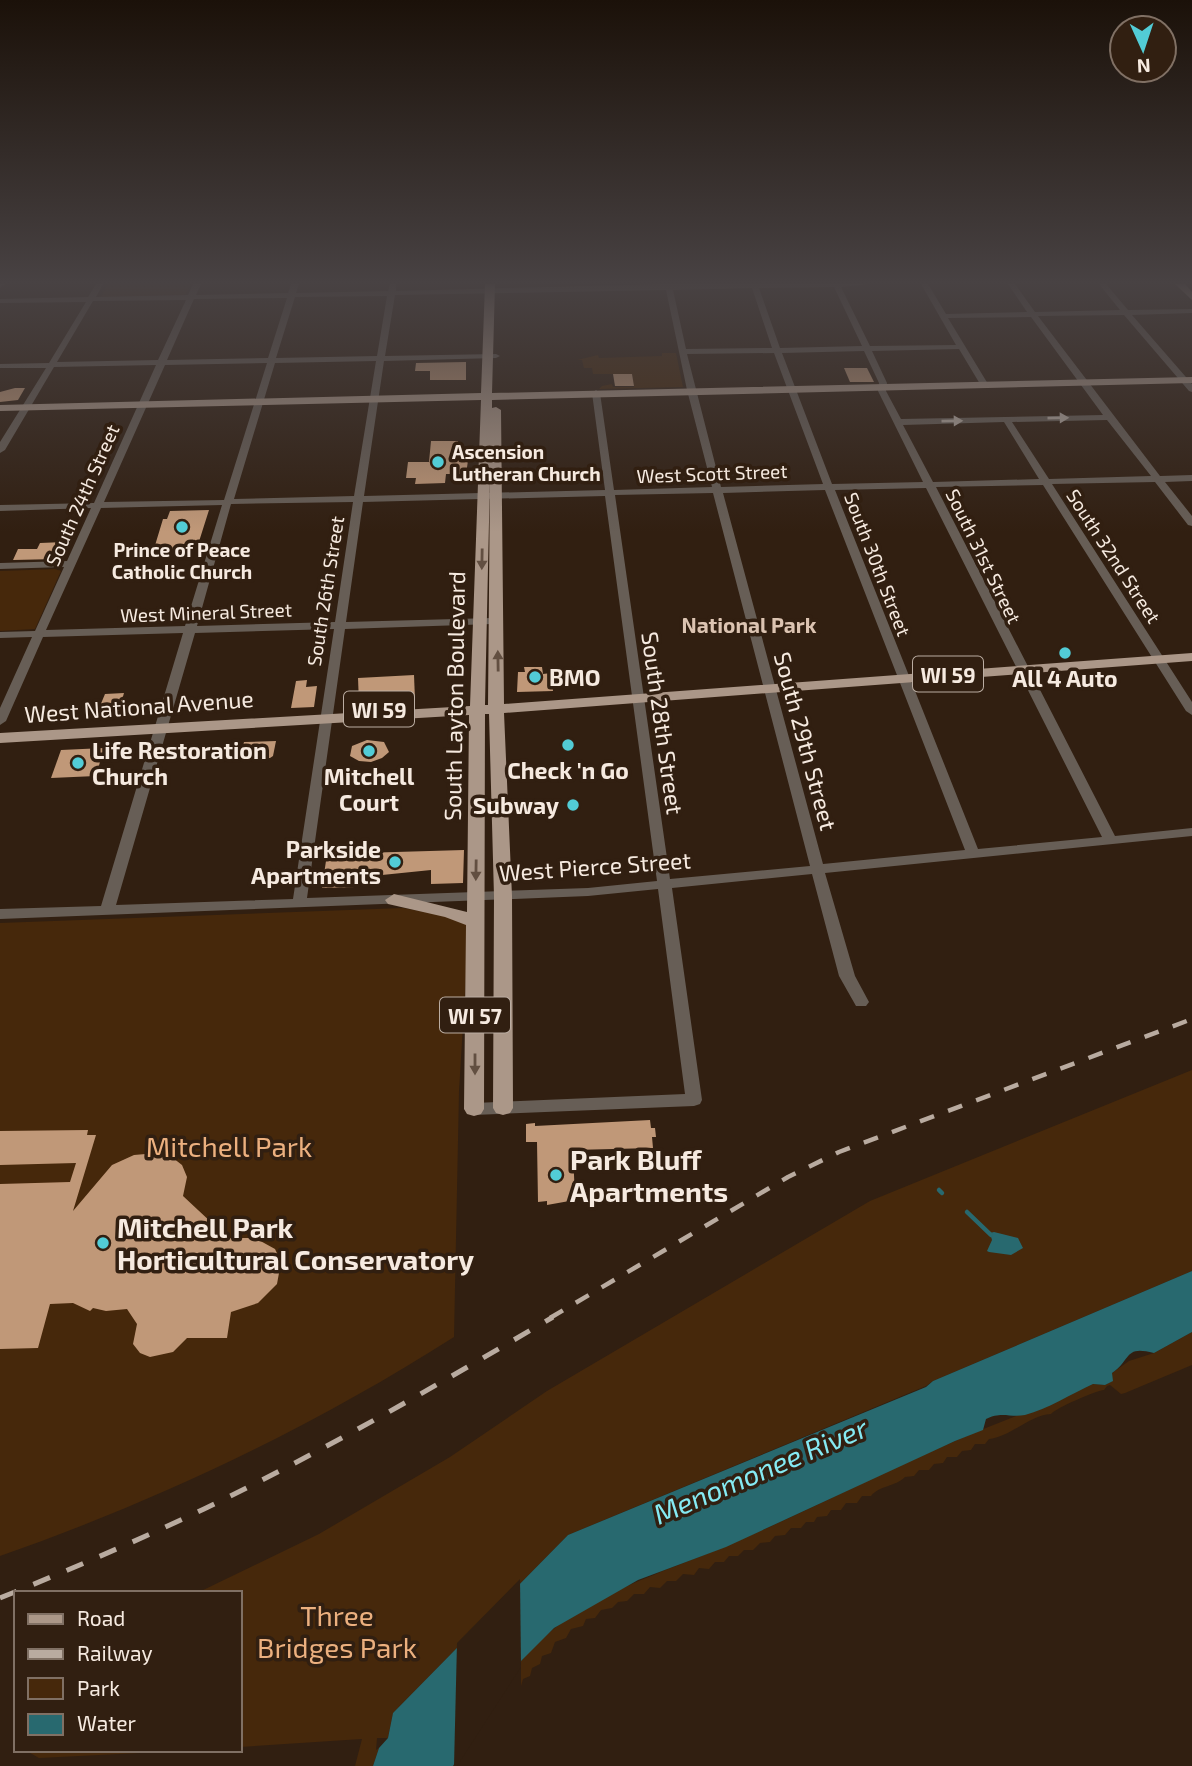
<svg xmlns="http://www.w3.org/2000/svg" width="1192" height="1766" viewBox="0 0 1192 1766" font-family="'Exo 2',sans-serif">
<rect width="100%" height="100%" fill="#311f11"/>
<g fill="#46280b">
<polygon points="108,284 191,284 185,295 101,297"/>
<polygon points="662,353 676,353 683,387 599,389 602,386 612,384 613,387 634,387 632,374 593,374 592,368 584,368 582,360 577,360 598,355 599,358 662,356"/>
<polygon points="57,569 61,571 35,629 0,631 0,571"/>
<path d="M403 908 464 919 469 926 459 1091 454 1337C311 1428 160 1500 0 1556V923Z"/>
<polygon points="1192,1070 1192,1271 933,1381 926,1386 568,1535 393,1713 388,1738 377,1738 376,1750 379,1748 373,1766 355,1766 362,1739 240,1747 240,1593 197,1593 319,1534 450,1457 547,1391 870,1201"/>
<path d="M1192 1332V1365L1125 1393 1121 1394 1110 1385 1107 1386 1104 1390C1095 1391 1056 1408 1051 1414 1030 1415 1010 1437 989 1439L985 1444H975L971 1450 962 1451 957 1457H947L943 1463 934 1464 929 1470H919L914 1476 905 1477C895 1487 880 1485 871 1496H862L857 1503H846L841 1510H831L827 1516 817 1517 814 1522H806L801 1528H791L785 1535 775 1536 770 1542 760 1543 753 1550H744L738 1556H729L724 1562H715L709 1569 699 1568 694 1575 683 1574 676 1581H667L660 1588 650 1587 644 1594H634L627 1601 618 1602 612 1608 601 1610 595 1618 586 1619 583 1626 571 1629 566 1638 555 1642 551 1653 542 1656 540 1664 532 1668 530 1676 523 1679 521 1686V1661C576 1594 667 1573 742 1539 814 1508 883 1472 955 1441 1001 1421 1047 1405 1093 1384L1105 1385 1112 1381V1373L1129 1361 1154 1353Z"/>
<polygon points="25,1750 200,1750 39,1758"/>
</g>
<g fill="#28696f">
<polygon points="994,1232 1018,1238 1023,1248 1011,1255 989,1252 987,1251 992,1240 990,1233"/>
<path d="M1192 1271V1332L1154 1353C1124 1345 1132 1359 1112 1373L1113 1381 1105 1385 1093 1384C1071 1394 1048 1409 1025 1415 1010 1418 1002 1411 986 1419L983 1430 955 1441 726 1547 638 1580 554 1628 521 1661 453 1766H373L379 1748 388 1738 393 1713 568 1535 926 1387 933 1381Z"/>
</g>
<polygon fill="#311f11" points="520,1579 521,1667 457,1766 454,1766 457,1643"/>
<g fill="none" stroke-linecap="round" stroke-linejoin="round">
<g stroke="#28696f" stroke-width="4.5">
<polyline points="939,1190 942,1193"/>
<polyline points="967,1212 991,1235"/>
</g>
</g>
<g fill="#c09878">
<polygon points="466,362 466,380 430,380 430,371 415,371 416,363"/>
<polygon points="844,368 867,368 874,382 850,382"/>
<polygon points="613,374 632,374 634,386 615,386"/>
<polygon points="15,388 25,388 18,400 0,402 0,392"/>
<polygon points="431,441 458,441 457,454 469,454 466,474 446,474 445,483 415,484 416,478 406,478 408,462 429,462"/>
<polygon points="209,510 196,551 153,552 163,519 167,519 170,511"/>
<polygon points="64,542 57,559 13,560 18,549 37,549 40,543"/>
<polygon points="524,667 542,667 543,674 551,673 553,691 517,692 518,672 525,672"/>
<polygon points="414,675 415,700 359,703 358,678"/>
<polygon points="307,680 306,687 317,686 314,707 291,708 296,681"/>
<polygon points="124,693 117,717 95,718 105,694"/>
<polygon points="367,740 384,742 389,752 382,758 371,762 359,761 350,756 352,746"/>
<polygon points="276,741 273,756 270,758 240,758 244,742"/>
<polygon points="104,748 96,776 51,778 61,750"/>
<polygon points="464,850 463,883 431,884 431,870 382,875 382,871 357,872 355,887 322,888 327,854"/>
<polygon points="650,1120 651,1128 655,1128 656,1137 652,1137 653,1148 573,1150 575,1200 547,1205 547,1201 538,1202 537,1142 526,1142 526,1124 535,1123 535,1126"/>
<polygon points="88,1130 87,1135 96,1135 73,1211 112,1165 134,1155 157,1153 173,1158 182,1165 187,1177 183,1196 228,1238 255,1238 275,1249 281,1262 277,1284 258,1303 231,1312 227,1338 187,1338 173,1352 150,1357 140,1353 133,1344 137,1324 127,1309 106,1311 93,1308 90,1311 73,1303 50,1304 38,1348 0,1349 0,1184 70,1182 76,1163 0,1165 0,1131"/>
</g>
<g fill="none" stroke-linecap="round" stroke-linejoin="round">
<g fill="#675e56" fill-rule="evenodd">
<polygon points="0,284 5,284 0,288"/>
<path d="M96 284H103L96 297 188 295 193 284H201L196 295 288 293 291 284H299L296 293 388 291 390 284H396V291L664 284H869L841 287 870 346 956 345 921 284H928L946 314 1027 312 1008 284H1015L1035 312 1120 310 1099 284H1106L1128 310 1192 309V313L1132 315 1192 384V392L1189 391 1124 315 1038 316 1160 476 1192 475V481L1165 482 1192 516V526L1188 525 1155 482 1052 484 1192 702V715L1186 711 1043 485 936 487 1115 836 1192 828V836L825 873 855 976 869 1002 866 1006H856L839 976 812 874 672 888 702 1100 700 1104 694 1106 474 1115 468 1113 466 1109 468 1105 474 1103 685 1094 658 889 588 896 0 919V909L101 906 183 633 43 637 6 721 0 725V708L32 637 0 638V632L35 631 64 567 0 569V563L67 561 91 508 0 511V505L94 503 156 365 54 367 5 450 0 453V442L46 368H0V364L49 363 86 302 0 303V299L88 297ZM834 287 862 346 780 348 759 288ZM752 288 772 348 686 349 673 290ZM666 290 687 390 712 487 614 490 600 393 596 390 592 393 605 490 364 496 384 361 496 358 500 356 496 354 385 356 395 295ZM387 296 377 356 276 358 295 297ZM287 298 268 358 167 360 194 299ZM186 300 158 360 57 362 93 301ZM1031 317 1103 415 901 419 886 391 887 383 872 351 959 349 980 384 984 387 988 384 948 318ZM864 351 879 383 878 391 923 482 832 484 782 353ZM774 353 823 484 721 487 687 354ZM376 361 354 496 234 499 275 363ZM267 363 224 500 104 502 165 365ZM1107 420 1151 476 1049 479 1012 422ZM1004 422 1039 479 933 482 903 425ZM926 488 1102 837 978 849 835 490ZM825 490 965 850 823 864 723 493ZM713 493 810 866 670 879 615 495ZM605 496 657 881 588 888 307 898 345 629 492 624 498 621 492 618 346 622 363 502ZM353 502 335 622 197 626 231 504ZM222 505 185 626 46 630 101 508ZM334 629 293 899 116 905 195 633Z"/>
</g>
<g fill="#ab9788" fill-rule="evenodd">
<path d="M485 284H495L492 393 1192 377V383L492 400V408L496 407 501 410 504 704 1192 653V661L504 713 512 896 513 1108 510 1113 503 1115 496 1113 493 1108 494 896 489 714H485L484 1109 481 1114 474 1116 467 1114 464 1109 466 925 445 917 388 904 385 900 394 894 467 912 469 715 0 743V733L470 706 481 400 0 411V405L481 393ZM490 476 488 705H485Z"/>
<polygon points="1175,284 1185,284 1192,292 1192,300"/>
</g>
<polyline stroke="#b9aba0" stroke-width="4.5" stroke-dasharray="15 15" stroke-linecap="butt" points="550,1318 788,1177 839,1152 1192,1019"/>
<path stroke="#b9aba0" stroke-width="5" stroke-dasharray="18 18" stroke-linecap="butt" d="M0 1598C69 1570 137 1541 204 1509 324 1451 439 1384 553 1317"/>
</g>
<defs><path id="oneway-solid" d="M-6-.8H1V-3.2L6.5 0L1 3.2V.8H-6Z" transform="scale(1.75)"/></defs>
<g fill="#b6aba2">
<use href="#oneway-solid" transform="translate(1058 418) rotate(-1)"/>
<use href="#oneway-solid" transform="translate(952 421) rotate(-1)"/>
</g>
<g fill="#624f41">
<use href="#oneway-solid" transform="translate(482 559) rotate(91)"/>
<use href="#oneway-solid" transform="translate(498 661) rotate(-91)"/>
<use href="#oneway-solid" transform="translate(476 870) rotate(91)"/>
<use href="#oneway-solid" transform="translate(475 1064) rotate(90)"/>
</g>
<linearGradient id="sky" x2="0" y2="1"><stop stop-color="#1b1109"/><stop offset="0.53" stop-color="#484243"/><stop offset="1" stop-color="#484243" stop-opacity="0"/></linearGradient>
<rect width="1192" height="532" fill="url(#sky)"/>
<g fill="#52ccd6" stroke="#311f11" stroke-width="2.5">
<circle cx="438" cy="462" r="7"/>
<circle cx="182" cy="527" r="7"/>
<circle cx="1065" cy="653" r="7"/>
<circle cx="535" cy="677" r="7"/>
<circle cx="568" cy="745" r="7"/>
<circle cx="369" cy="751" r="7"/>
<circle cx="78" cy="763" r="7"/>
<circle cx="573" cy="805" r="7"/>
<circle cx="395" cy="862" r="7"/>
<circle cx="556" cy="1175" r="7"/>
<circle cx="103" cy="1243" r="7"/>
</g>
<g text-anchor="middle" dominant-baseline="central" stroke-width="7" stroke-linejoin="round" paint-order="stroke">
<g font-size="19" font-weight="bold" fill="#f6eae0" stroke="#311f11" text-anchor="start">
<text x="452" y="451">Ascension<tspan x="452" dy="22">Lutheran Church</tspan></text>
<text x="182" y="549" text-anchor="middle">Prince of Peace<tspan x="182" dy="22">Catholic Church</tspan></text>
</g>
<g font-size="19" fill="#f6eae0" stroke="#311f11">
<text transform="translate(712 473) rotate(-2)">West Scott Street</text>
<text transform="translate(82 495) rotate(-66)">South 24th Street</text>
<text transform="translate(984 556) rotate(64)">South 31st Street</text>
<text transform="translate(1114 556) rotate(57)">South 32nd Street</text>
<text transform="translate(878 564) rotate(69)">South 30th Street</text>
<text transform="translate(325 591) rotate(-81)">South 26th Street</text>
<text transform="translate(206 612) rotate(-2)">West Mineral Street</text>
</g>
<g font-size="21" font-weight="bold" fill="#dcc4b2" stroke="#311f11">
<text x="749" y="624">National Park</text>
</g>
<g fill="#311f11" stroke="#bbada2" stroke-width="2">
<rect x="913" y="656.5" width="70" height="35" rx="5"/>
<rect x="344" y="691.5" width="70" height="35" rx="5"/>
<rect x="440" y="997.5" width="70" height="35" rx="5"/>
</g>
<g font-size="21" font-weight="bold" fill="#f6eae0">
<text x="948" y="674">WI 59</text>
<text x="379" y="709">WI 59</text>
<text x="475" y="1015">WI 57</text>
</g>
<g font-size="23" font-weight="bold" fill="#f6eae0" stroke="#311f11">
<text x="549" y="677" text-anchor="start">BMO</text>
<text x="1065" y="678">All 4 Auto</text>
<text x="92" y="750" text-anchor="start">Life Restoration<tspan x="92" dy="26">Church</tspan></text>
<text x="568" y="770">Check 'n Go</text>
<text x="369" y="776">Mitchell<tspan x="369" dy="26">Court</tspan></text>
<text x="559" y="805" text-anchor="end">Subway</text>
<text x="381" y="849" text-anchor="end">Parkside<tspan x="381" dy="26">Apartments</tspan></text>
</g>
<g font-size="23" fill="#f6eae0" stroke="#311f11">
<text transform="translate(454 696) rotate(-89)">South Layton Boulevard</text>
<text transform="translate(139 706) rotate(-4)">West National Avenue</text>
<text transform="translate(663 723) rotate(82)">South 28th Street</text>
<text transform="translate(806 741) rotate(75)">South 29th Street</text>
<text transform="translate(595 866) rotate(-4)">West Pierce Street</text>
</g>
<g font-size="28" fill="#ecb07f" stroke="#311f11">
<text x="229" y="1146">Mitchell Park</text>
<text x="337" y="1615">Three<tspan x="337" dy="32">Bridges Park</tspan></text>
</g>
<g font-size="28" font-weight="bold" fill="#f6eae0" stroke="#311f11" text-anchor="start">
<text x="570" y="1159">Park Bluff<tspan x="570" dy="32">Apartments</tspan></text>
<text x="117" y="1227">Mitchell Park<tspan x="117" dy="32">Horticultural Conservatory</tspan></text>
</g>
<g font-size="28" font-style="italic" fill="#85eaf3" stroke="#311f11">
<text transform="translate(760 1470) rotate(-23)">Menomonee River</text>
</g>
</g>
<rect x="14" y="1591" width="228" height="161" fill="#311f11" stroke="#807064" stroke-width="2"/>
<rect x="28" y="1614" width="35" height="10" fill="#ab9788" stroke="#807064" stroke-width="2"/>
<text x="77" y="1626" font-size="21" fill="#f6eae0">Road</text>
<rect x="28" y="1649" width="35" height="10" fill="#b9aba0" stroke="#807064" stroke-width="2"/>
<text x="77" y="1661" font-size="21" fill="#f6eae0">Railway</text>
<rect x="28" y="1678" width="35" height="21" fill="#46280b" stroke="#807064" stroke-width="2"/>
<text x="77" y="1696" font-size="21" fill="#f6eae0">Park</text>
<rect x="28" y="1714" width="35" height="21" fill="#28696f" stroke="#807064" stroke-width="2"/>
<text x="77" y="1731" font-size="21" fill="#f6eae0">Water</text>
<g transform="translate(1143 49) rotate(177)"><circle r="33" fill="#311f11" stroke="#807064" stroke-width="2"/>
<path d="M0-5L12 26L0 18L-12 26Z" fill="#52ccd6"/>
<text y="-10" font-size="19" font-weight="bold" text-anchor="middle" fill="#f6eae0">N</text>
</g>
</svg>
